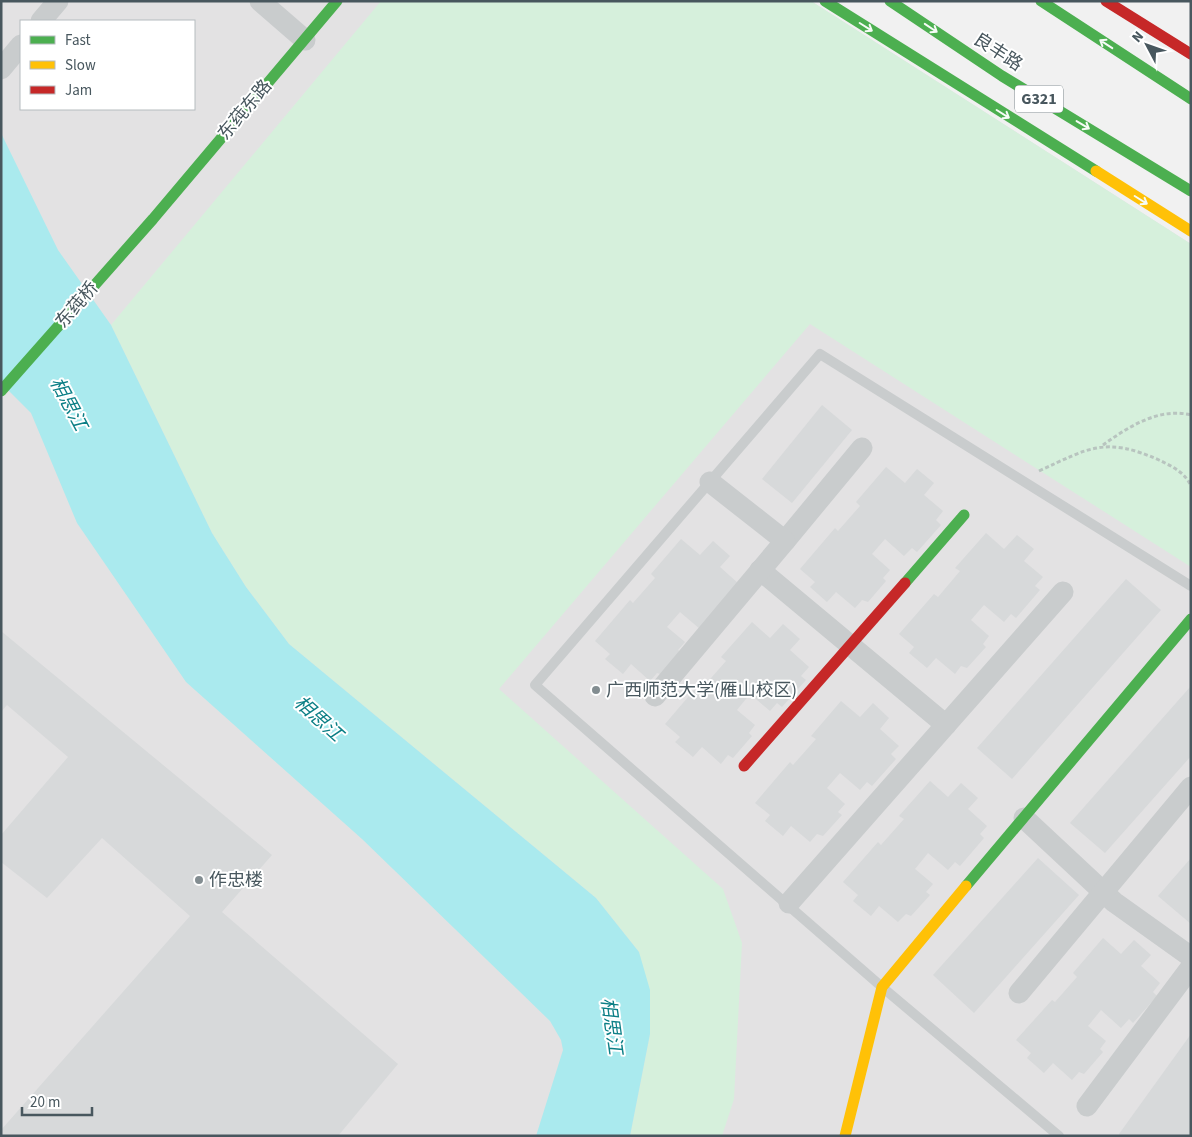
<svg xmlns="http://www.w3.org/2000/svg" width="1192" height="1137" viewBox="0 0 1192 1137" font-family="'Source Sans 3','Noto Sans SC',sans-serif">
<rect width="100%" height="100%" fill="#f1f1f1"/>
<path fill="#e3e2e3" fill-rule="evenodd" d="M1 1H811L1191 244V1136H1ZM21 21H194V109H21Z"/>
<polygon fill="#d6f0dc" points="381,1 811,1 1191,244 1191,567 810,324 499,689 723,889 742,943 734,1099 722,1136 630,1136 650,1034 639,952 596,898 289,644 246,587 212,533 111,325"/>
<polygon fill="#aaeaee" points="1,133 58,250 111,325 212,533 246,587 289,644 596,898 639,952 650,990 650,1034 630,1136 536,1136 563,1050 561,1040 550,1021 362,839 186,682 77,523 31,413 1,383"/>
<g fill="#d7d9da">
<polygon points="822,405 852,430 792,503 762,479"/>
<polygon points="886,467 905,483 917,469 934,483 924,495 943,511 936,520 941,525 917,552 912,548 904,556 885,539 872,554 890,570 883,578 886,581 868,602 862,600 855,608 836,592 827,602 810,587 815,582 800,569 835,528 838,531 860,506 856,502"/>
<polygon points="986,533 1004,549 1017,535 1034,549 1024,561 1043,577 1035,586 1040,590 1016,618 1011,614 1004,622 984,605 971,620 989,636 983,644 986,647 967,668 961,666 955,674 936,658 927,668 909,653 914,647 899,634 934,594 938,597 960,571 955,568"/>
<polygon points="681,539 700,555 713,541 730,556 720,567 739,584 700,629 680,612 667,627 685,642 678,650 682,653 663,675 657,673 650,681 631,664 623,674 605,659 610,654 595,641 630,600 633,603 655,578 651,574"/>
<polygon points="1126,579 1161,610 1012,779 977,748"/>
<polygon points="752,622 770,638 783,624 800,639 790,650 809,667 801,676 806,680 782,707 777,703 770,711 750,694 737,710 755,725 749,733 752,736 733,758 728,755 721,764 702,747 693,757 675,742 680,737 665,724 700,683 704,686 726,661 721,657"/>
<polygon points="1,631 272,855 222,912 398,1064 338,1136 1,1136 1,1130 190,916 102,838 47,898 1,862 1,835 68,757 7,705 1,712"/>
<polygon points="1191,686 1191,756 1105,853 1070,823"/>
<polygon points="841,701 860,717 873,703 889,718 880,729 899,746 891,754 896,759 872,786 867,782 860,790 840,773 827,788 845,804 838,812 842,815 823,836 817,834 810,842 791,826 783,836 765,821 770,815 755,803 790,762 793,765 816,739 811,736"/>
<polygon points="930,781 948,797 961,783 978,798 968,809 987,826 980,834 984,838 960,866 955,862 948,870 928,853 915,869 933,884 926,892 930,895 911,916 906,914 898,922 879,906 871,916 853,901 858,895 843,882 878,842 881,845 904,819 899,816"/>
<polygon points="1038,858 1079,895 974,1013 933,975"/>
<polygon points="1191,858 1191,924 1158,896"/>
<polygon points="1103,938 1121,954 1134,940 1151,955 1141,966 1160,983 1153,992 1157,996 1133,1023 1129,1019 1121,1028 1101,1010 1088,1026 1106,1041 1100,1049 1103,1052 1084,1074 1079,1072 1072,1080 1053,1063 1044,1073 1027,1058 1031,1053 1016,1040 1052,1000 1055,1002 1077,977 1073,973"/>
<polygon points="1191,1034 1191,1136 1120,1136 1119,1134"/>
</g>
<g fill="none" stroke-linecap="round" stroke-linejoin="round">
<g stroke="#b8c4bf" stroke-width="3" stroke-dasharray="4 2.5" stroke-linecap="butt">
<path d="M1103 445C1128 427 1159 407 1191 415"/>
<path d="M1039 471C1089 448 1105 436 1159 460 1171 466 1185 472 1191 486"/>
</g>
<polyline stroke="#c9cccd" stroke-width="10" points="1059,1136 882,987 535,685 820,354 1191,586"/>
<g stroke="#c9cccd" stroke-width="21">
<polyline points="260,1 305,40"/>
<polyline points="41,21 58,1"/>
<polyline points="1,69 21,45"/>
<polyline points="785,541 862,448"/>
<polyline points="760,570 946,725"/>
<polyline points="655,696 785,541 710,482"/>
<polyline points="1024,818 1114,902 1191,957"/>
<polyline points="789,903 1063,592"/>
<polyline points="1019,993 1191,787"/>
<polyline points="1087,1106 1191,967"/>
</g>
<g stroke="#4caf50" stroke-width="11">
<polyline points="825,1 1096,171"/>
<polyline points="890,1 1002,76 1191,191"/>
<polyline points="1041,1 1191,99"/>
<polyline points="1,391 153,219 337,1"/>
<polyline points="905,583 964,515"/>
<polyline points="966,886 1191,619"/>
</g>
<g stroke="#ffc107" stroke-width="11">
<polyline points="1096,171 1191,231"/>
<polyline points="845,1136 882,987 966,886"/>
</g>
<g stroke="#c62828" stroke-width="11">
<polyline points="1106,1 1191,54"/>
<polyline points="744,766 905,583"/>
</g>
</g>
<defs><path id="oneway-shaft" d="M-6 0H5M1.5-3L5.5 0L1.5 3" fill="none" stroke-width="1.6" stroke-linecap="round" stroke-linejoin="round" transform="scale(1.25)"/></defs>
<g stroke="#f6fbf6">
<use href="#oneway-shaft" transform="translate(866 27) rotate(32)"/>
<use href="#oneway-shaft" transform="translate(931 28) rotate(34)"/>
<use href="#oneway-shaft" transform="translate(1106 44) rotate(-147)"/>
<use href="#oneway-shaft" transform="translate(1003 114) rotate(32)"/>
<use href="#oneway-shaft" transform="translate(1083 125) rotate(31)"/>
<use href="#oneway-shaft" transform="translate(1141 200) rotate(32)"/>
</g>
<g fill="#838d91" stroke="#fff" stroke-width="2">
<circle cx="596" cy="690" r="5"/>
<circle cx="199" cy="880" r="5"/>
</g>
<g text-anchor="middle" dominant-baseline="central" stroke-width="4" stroke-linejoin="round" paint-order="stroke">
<rect fill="#fff" stroke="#7f898e" stroke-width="1" x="1015" y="85.5" width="48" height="27" rx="4"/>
<g font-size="16" font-weight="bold" fill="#48575e">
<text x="1039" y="99">G321</text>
</g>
<g font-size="18" fill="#48575e" stroke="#fff">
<text transform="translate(998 52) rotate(33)">良丰路</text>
<text transform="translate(245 110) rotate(-50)">东莼东路</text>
<text transform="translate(77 305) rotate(-49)">东莼桥</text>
</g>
<g font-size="18" fill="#48575e" stroke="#fff" text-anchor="start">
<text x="606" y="690">广西师范大学(雁山校区)</text>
<text x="209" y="880">作忠楼</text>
</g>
<g font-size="19" font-style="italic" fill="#0c7f86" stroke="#fff">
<text transform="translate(68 404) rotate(62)">相思江</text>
<text transform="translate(318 719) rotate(42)">相思江</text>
<text transform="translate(611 1026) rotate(82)">相思江</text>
</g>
</g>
<rect width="1192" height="1137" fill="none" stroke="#48575e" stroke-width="5"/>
<rect x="20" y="20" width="175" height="90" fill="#ffffff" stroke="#b6bcbf"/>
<rect x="30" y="36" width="25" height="8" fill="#4caf50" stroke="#b6bcbf"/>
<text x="65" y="45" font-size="15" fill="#48575e">Fast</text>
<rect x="30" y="61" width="25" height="8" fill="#ffc107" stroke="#b6bcbf"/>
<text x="65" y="70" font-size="15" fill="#48575e">Slow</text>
<rect x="30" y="86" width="25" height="8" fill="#c62828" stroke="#b6bcbf"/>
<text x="65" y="95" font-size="15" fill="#48575e">Jam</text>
<g transform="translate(1147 45) rotate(311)" stroke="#ffffff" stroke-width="4" paint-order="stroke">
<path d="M0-4L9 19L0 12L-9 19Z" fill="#48575e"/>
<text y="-8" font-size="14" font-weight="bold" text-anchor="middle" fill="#48575e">N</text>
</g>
<path d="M22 1107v8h70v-8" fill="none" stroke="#48575e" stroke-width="2.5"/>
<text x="30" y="1107" font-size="15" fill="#48575e" stroke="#ffffff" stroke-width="4" paint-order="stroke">20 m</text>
</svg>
